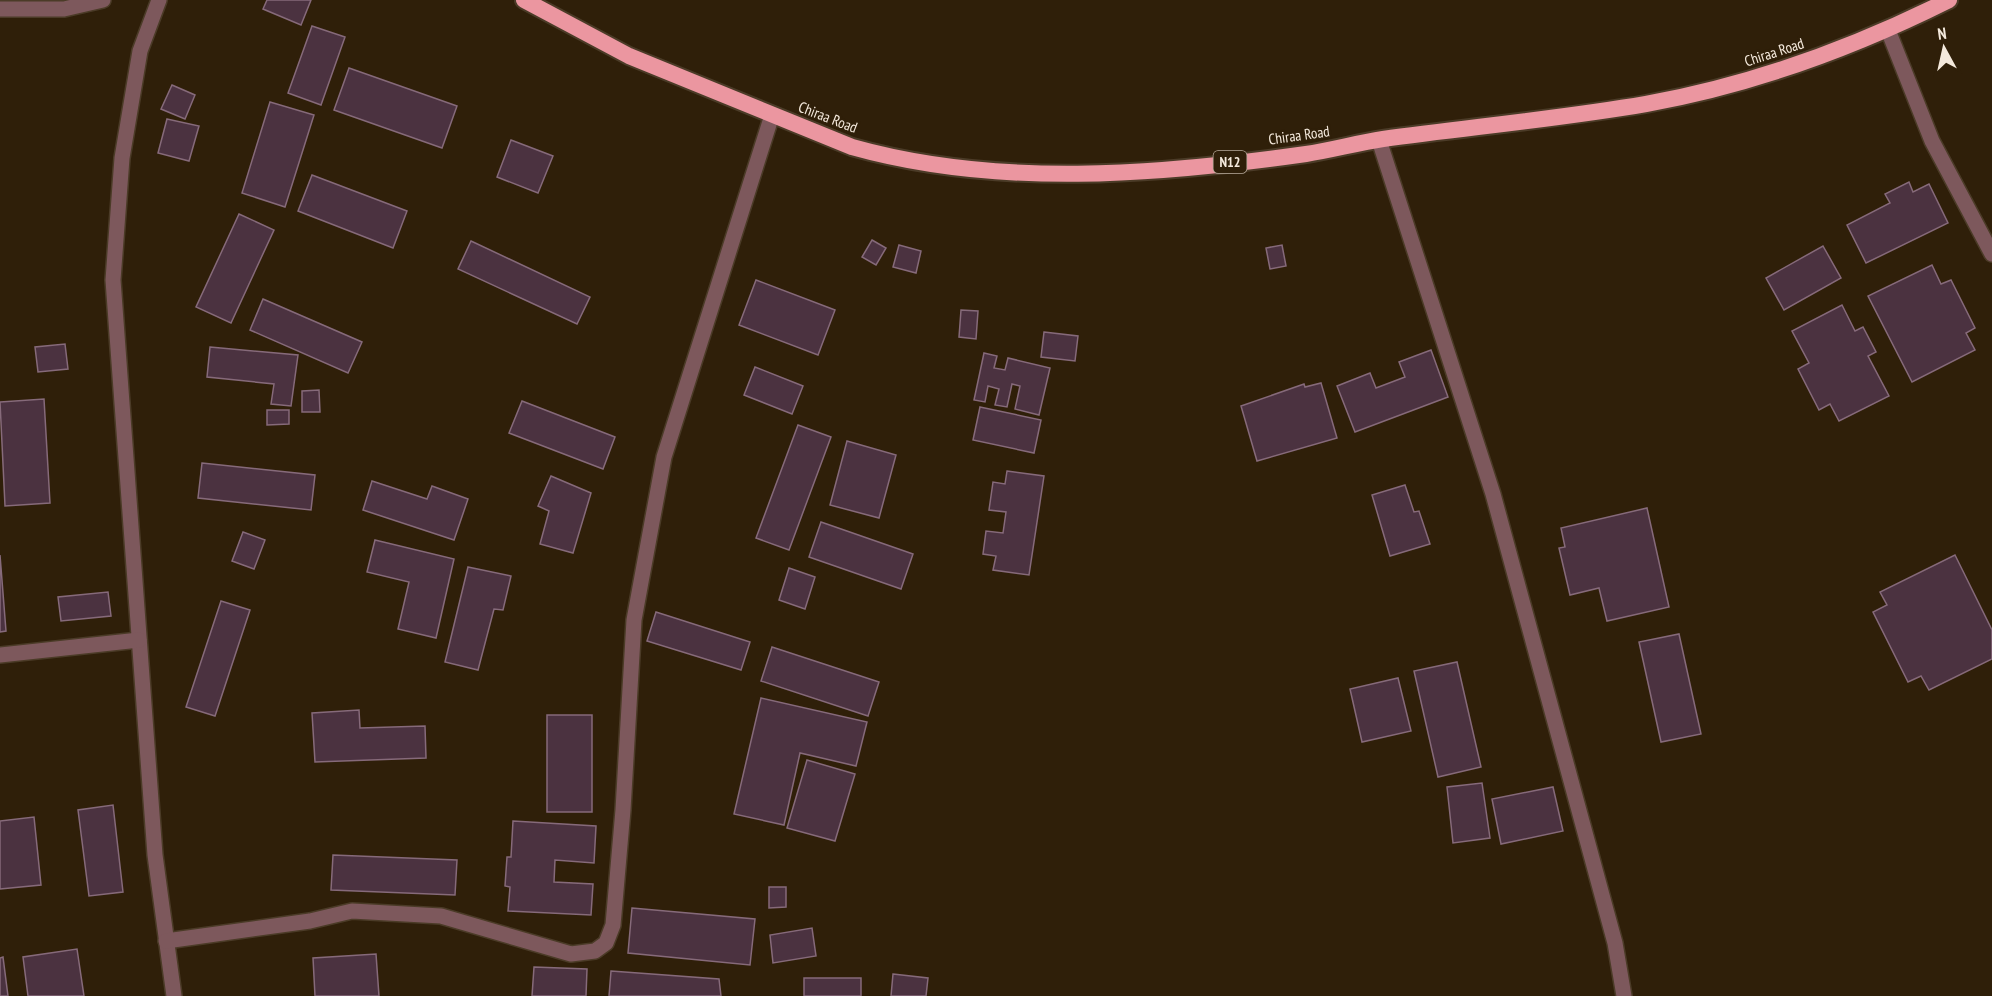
<svg xmlns="http://www.w3.org/2000/svg" width="1992" height="996" viewBox="0 0 1992 996" font-family="'PT Sans Narrow',sans-serif">
<rect width="100%" height="100%" fill="#2f1f09"/>
<g fill="#4b3240" stroke="#866a7a" stroke-width="1.5">
<polygon points="267,0 311,0 301,25 263,9"/>
<polygon points="312,26 345,37 321,105 288,93"/>
<polygon points="349,68 457,106 442,148 334,110"/>
<polygon points="172,85 195,95 185,119 161,109"/>
<polygon points="270,102 314,115 285,207 242,193"/>
<polygon points="167,119 199,126 189,161 158,153"/>
<polygon points="511,140 553,156 538,193 497,177"/>
<polygon points="312,175 407,211 393,248 298,211"/>
<polygon points="1909,182 1913,192 1929,184 1948,223 1866,263 1847,225 1890,203 1885,194"/>
<polygon points="239,214 274,230 231,323 196,307"/>
<polygon points="872,240 886,248 876,265 862,257"/>
<polygon points="471,241 590,297 577,324 458,269"/>
<polygon points="899,245 921,251 916,273 893,267"/>
<polygon points="1282,245 1286,266 1270,269 1266,248"/>
<polygon points="1823,246 1841,278 1784,310 1766,278"/>
<polygon points="1932,265 1941,284 1951,280 1975,328 1966,333 1975,350 1912,382 1868,296"/>
<polygon points="756,280 835,310 818,355 739,325"/>
<polygon points="263,299 362,342 348,373 250,330"/>
<polygon points="1842,305 1855,331 1863,327 1876,352 1868,356 1889,396 1839,421 1830,404 1819,410 1798,369 1809,363 1792,331"/>
<polygon points="961,310 978,311 976,339 959,337"/>
<polygon points="1044,332 1078,336 1075,361 1041,357"/>
<polygon points="65,344 68,369 38,372 35,347"/>
<polygon points="210,347 298,355 291,406 271,404 274,384 207,377"/>
<polygon points="1431,350 1448,397 1355,432 1337,386 1370,373 1376,388 1405,377 1399,362"/>
<polygon points="984,353 997,356 994,368 1005,370 1008,358 1050,368 1039,415 1015,409 1020,386 1012,384 1007,407 995,405 999,389 988,386 985,402 974,400"/>
<polygon points="755,367 803,386 792,414 744,395"/>
<polygon points="1321,383 1337,438 1257,461 1241,406 1304,384 1305,387"/>
<polygon points="319,390 320,412 302,412 302,391"/>
<polygon points="44,399 50,503 5,506 0,402"/>
<polygon points="522,401 615,437 603,469 509,433"/>
<polygon points="980,407 1041,420 1034,453 973,440"/>
<polygon points="267,410 289,410 289,424 267,425"/>
<polygon points="798,425 831,437 789,550 756,538"/>
<polygon points="847,441 896,455 879,518 830,505"/>
<polygon points="202,463 315,475 311,510 198,498"/>
<polygon points="1007,471 1044,476 1029,575 993,570 996,556 983,554 986,531 1003,533 1006,512 989,510 993,482 1005,484"/>
<polygon points="551,476 591,493 573,553 540,544 549,511 538,506"/>
<polygon points="372,481 427,499 432,486 468,499 454,540 363,510"/>
<polygon points="1405,485 1414,512 1419,511 1430,544 1390,556 1372,495"/>
<polygon points="1647,508 1669,607 1607,621 1599,588 1570,595 1559,548 1565,547 1561,528"/>
<polygon points="821,522 913,554 901,589 809,557"/>
<polygon points="243,532 265,540 254,569 232,561"/>
<polygon points="375,540 454,559 436,638 398,629 409,582 367,572"/>
<polygon points="0,555 6,631 0,632"/>
<polygon points="1955,555 1992,630 1992,659 1929,690 1921,676 1908,682 1873,612 1887,605 1880,592"/>
<polygon points="468,567 511,576 503,610 494,609 478,670 445,662"/>
<polygon points="789,568 815,577 805,609 779,600"/>
<polygon points="108,592 111,616 61,621 58,597"/>
<polygon points="221,601 250,610 215,716 186,707"/>
<polygon points="656,612 750,642 741,670 647,641"/>
<polygon points="1679,634 1701,734 1661,742 1639,642"/>
<polygon points="772,647 879,682 868,716 761,681"/>
<polygon points="1457,662 1481,767 1438,777 1414,671"/>
<polygon points="1398,678 1411,731 1362,742 1350,689"/>
<polygon points="761,698 867,722 856,766 800,753 784,825 734,814"/>
<polygon points="359,710 360,728 425,726 426,758 315,762 312,713"/>
<rect x="547" y="715" width="45" height="97"/>
<polygon points="807,760 855,774 835,841 787,828"/>
<polygon points="1482,783 1490,838 1453,843 1447,787"/>
<polygon points="1553,787 1563,831 1501,844 1492,799"/>
<polygon points="113,805 123,892 89,896 78,810"/>
<polygon points="34,817 41,885 0,889 0,821"/>
<polygon points="513,821 596,826 594,863 555,860 554,882 593,884 591,915 508,911 510,887 505,886 507,857 511,857"/>
<polygon points="333,855 457,860 455,895 331,890"/>
<polygon points="769,887 786,887 786,907 769,908"/>
<polygon points="632,908 755,919 750,965 628,953"/>
<polygon points="812,928 816,956 773,963 770,935"/>
<polygon points="77,949 84,996 28,996 23,957"/>
<polygon points="376,954 379,996 315,996 313,958"/>
<polygon points="3,957 8,996 0,996 0,958"/>
<polygon points="534,967 587,969 586,996 532,996"/>
<polygon points="611,971 719,979 721,996 609,996"/>
<polygon points="893,974 928,978 926,996 891,996"/>
<rect x="804" y="978" width="57" height="18"/>
</g>
<g fill="none" stroke-linecap="round" stroke-linejoin="round">
<defs>
<g id="minor">
<polyline points="159,0 140,51 122,158 113,280 155,855 174,996"/>
<polyline points="0,9 64,9 103,0"/>
<polyline points="1888,30 1932,141 1992,254"/>
<polyline points="1379,140 1493,494 1615,943 1624,996"/>
<polyline points="0,655 139,640"/>
<polyline points="166,941 310,921 352,911 441,916 571,954 595,951 606,943 613,925 623,810 634,620 664,457 772,115"/>
</g>
<path id="trunk" d="M524 0 629 56 852 147C998 188 1157 175 1306 154 1332 150 1357 143 1383 139 1470 127 1559 119 1646 104 1752 85 1853 48 1949 0"/>
</defs>
<use href="#minor" stroke="#4b3b27" stroke-width="18"/>
<use href="#trunk" stroke="#4b3b27" stroke-width="20"/>
<use href="#minor" stroke="#7d585c" stroke-width="15"/>
<use href="#trunk" stroke="#eb96a0" stroke-width="16"/>
</g>
<g text-anchor="middle" dominant-baseline="central" stroke-width="5" stroke-linejoin="round" paint-order="stroke">
<rect fill="#2f1f09" stroke="#b9ac9d" stroke-width="1.5" x="1213.5" y="151" width="33" height="22" rx="4.5"/>
<g font-size="14" font-weight="bold" fill="#f4e9dc">
<text x="1230" y="162">N12</text>
</g>
<g font-size="15" fill="#f4e9dc" stroke="#2f1f09">
<text transform="translate(1774 52) rotate(-18)">Chiraa Road</text>
<text transform="translate(828 117) rotate(21)">Chiraa Road</text>
<text transform="translate(1299 135) rotate(-8)">Chiraa Road</text>
</g>
</g>
<g transform="translate(1944 48) rotate(352)" stroke="#2f1f09" stroke-width="4.5" paint-order="stroke">
<path d="M0-4.5L10 22L0 15L-10 22Z" fill="#f4e9dc"/>
<text y="-9" font-size="16" font-weight="bold" text-anchor="middle" fill="#f4e9dc">N</text>
</g>
</svg>
